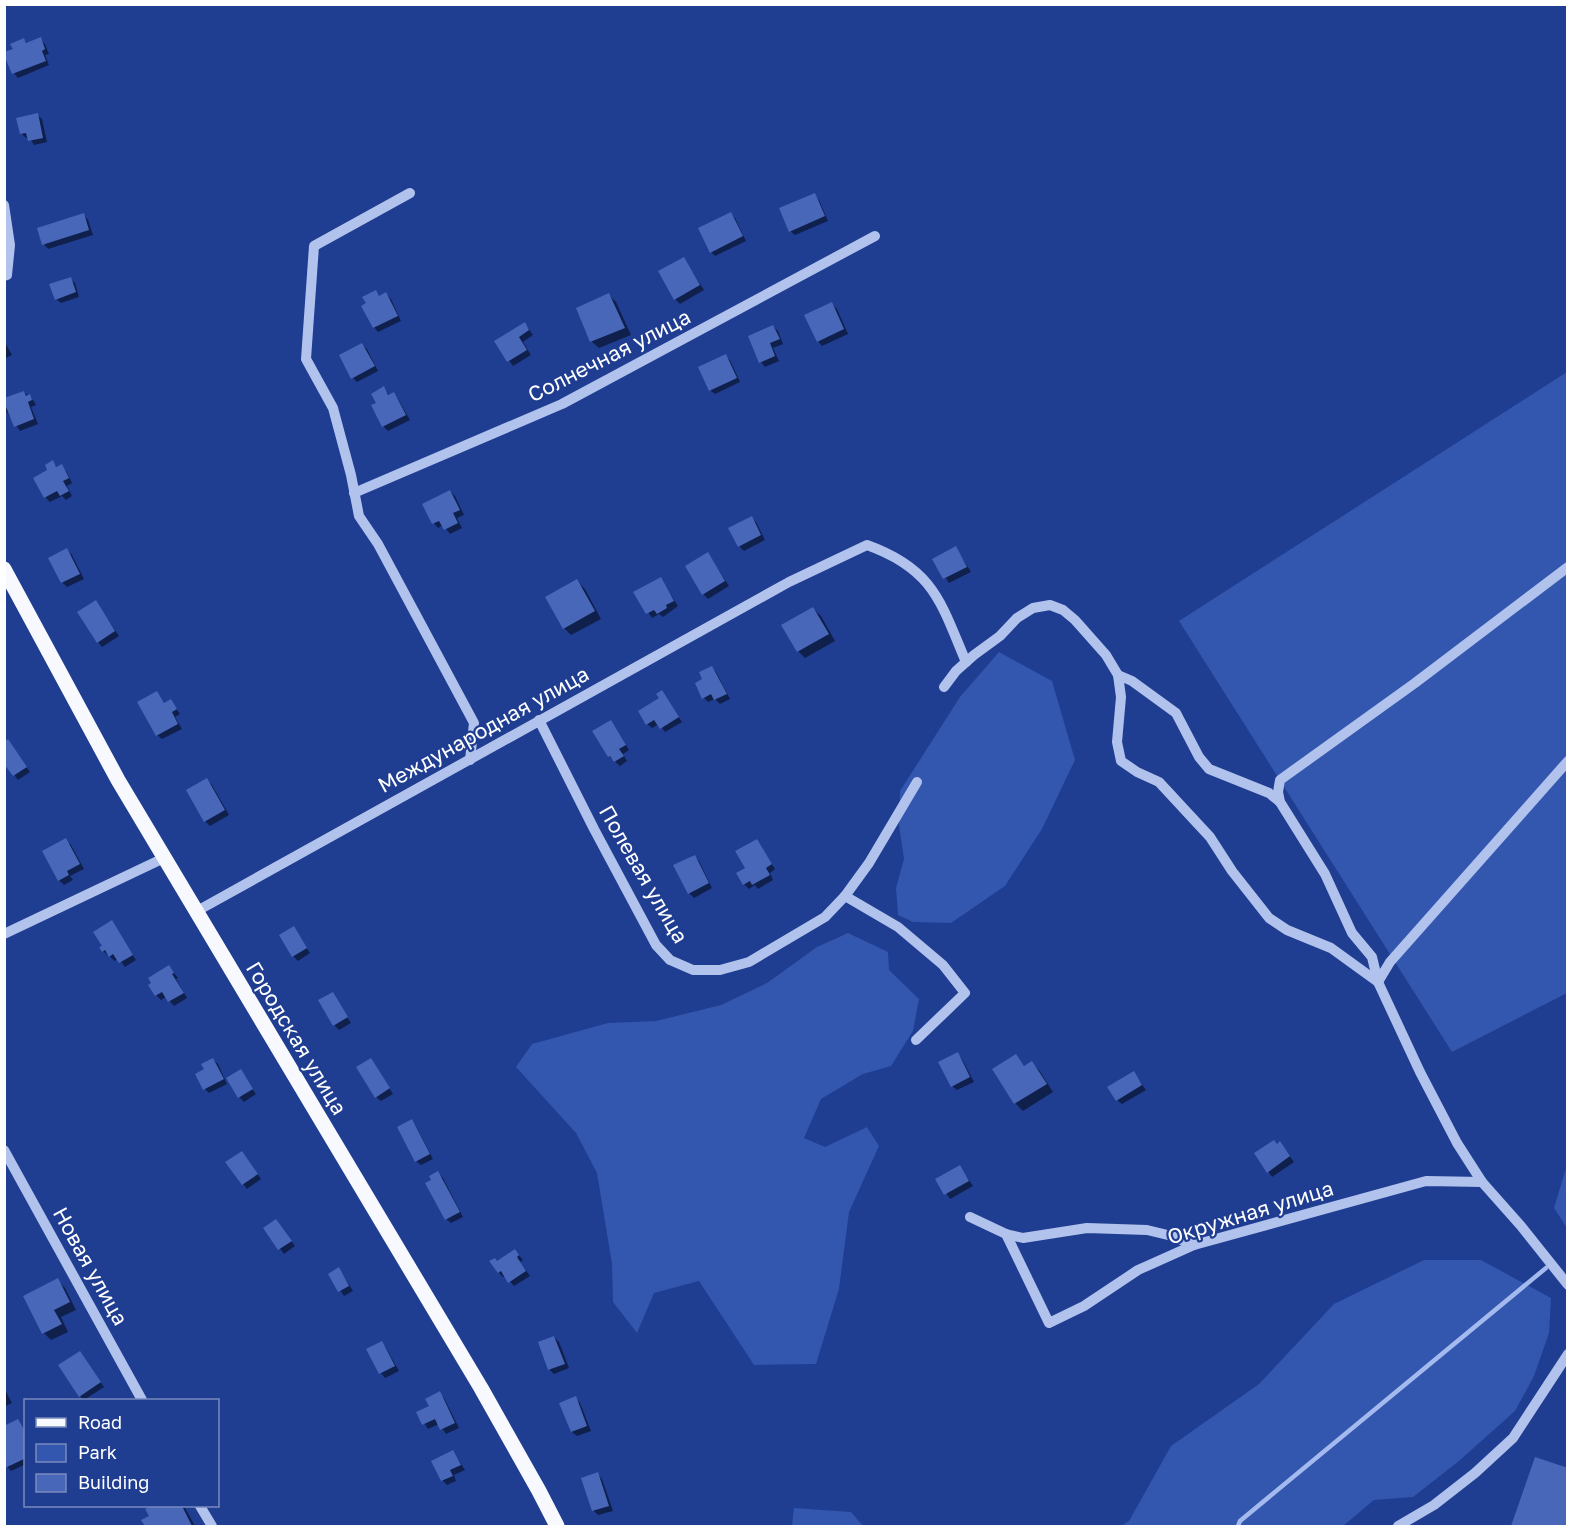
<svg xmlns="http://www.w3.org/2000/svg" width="1572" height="1531" viewBox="0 0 1572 1531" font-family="'Golos Text',sans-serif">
<rect width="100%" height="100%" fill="#1f3d91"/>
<g fill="#3356af">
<polygon points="1567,372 1567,993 1452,1052 1179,621"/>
<polygon points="999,652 1052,681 1075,760 1042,829 1005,886 951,923 913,922 898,915 896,888 904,859 899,825 900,791 960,697"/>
<polygon points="848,933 888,952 889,970 919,999 913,1031 891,1066 863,1074 821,1099 804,1138 825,1147 867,1127 879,1146 849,1212 839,1289 816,1364 754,1365 699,1281 654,1293 637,1333 613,1302 612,1264 597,1173 576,1133 516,1067 532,1044 608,1023 656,1021 721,1005 767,983 817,947"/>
<polygon points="1567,1165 1567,1228 1554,1208"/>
<polygon points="1424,1260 1481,1260 1551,1298 1549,1333 1534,1376 1515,1411 1459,1461 1413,1497 1374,1500 1343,1526 1121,1526 1129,1521 1171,1446 1259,1384 1334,1304"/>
<polygon points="794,1508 851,1512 863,1526 792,1526"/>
</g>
<g fill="#0007">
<polygon points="40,39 45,44 49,54 45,55 49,65 18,78 14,73 14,50 24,40 28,44"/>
<polygon points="37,115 42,119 47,142 34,145 29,137 26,138 21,133"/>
<polygon points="814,195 819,200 828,221 795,235 790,231"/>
<polygon points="730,214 735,218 746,241 715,256 711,252"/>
<polygon points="84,215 88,220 93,235 48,249 44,244"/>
<polygon points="684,259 704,290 680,304 675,299"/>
<polygon points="70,279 75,283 79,297 61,303 56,299"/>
<polygon points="376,292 380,297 386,294 391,299 401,321 378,332 374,327"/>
<polygon points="609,295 616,302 631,335 599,348 591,341"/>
<polygon points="832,304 837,309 848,334 822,346 818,341"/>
<polygon points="525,324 533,335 523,342 531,355 513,366 496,342"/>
<polygon points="773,327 778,331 783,344 773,348 779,361 765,367 761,362"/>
<polygon points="4,341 12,355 4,359"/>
<polygon points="362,345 367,349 378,371 357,382 353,378"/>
<polygon points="725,356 730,360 740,382 715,394 710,390"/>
<polygon points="384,388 390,396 394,394 398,399 410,420 388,431 384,427 373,406 378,403"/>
<polygon points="24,392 34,401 36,405 31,407 38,424 20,431 4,408 4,399"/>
<polygon points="52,462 58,468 61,466 66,471 72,483 67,486 72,496 66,500 62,496 50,502 45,497"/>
<polygon points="450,491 455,496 464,515 457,518 462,528 450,534 443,525 438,528 434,523"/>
<polygon points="751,517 756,522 765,540 744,551 739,546"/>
<polygon points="956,548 971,572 949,583 934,560"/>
<polygon points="67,550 72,555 84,579 67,587 62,582 50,559"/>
<polygon points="708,554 729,586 708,599 703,594"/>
<polygon points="660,578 678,606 663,617 659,614 652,618 635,592"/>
<polygon points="577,581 585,589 601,619 571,635 564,628"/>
<polygon points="96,602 119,636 102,647 98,642"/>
<polygon points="813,609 821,616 835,641 805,658 798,651"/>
<polygon points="711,667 716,672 730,699 720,704 715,699 708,702 704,698 704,680"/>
<polygon points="662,692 682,722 665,732 659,724 652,728 647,724 661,699"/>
<polygon points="157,693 165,704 171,701 180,714 175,717 182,729 162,739 157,735"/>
<polygon points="615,727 629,750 623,754 627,761 620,766 609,756"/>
<polygon points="8,741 30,772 18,780 7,765 4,767 4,744"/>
<polygon points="207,780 212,785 229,815 210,826 205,821"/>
<polygon points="66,840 71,845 84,869 70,876 73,880 64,885 59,880 44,852"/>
<polygon points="757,841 775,869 770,873 773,880 758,889 755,885 749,889 744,884 747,869"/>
<polygon points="694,856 699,861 712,888 694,898 689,893"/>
<polygon points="111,922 136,960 125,967 118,958 115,961 103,951"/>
<polygon points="293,928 310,953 298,961 293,956"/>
<polygon points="169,967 178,978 176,979 187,998 174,1006 166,997 161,1000 156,995"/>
<polygon points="332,994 351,1023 339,1030 334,1025"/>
<polygon points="958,1054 962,1059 974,1082 957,1090 952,1086"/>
<polygon points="1016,1056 1025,1067 1032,1063 1039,1070 1053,1092 1023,1111 1015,1103 994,1070"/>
<polygon points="213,1060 218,1064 227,1084 209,1093 205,1089 206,1070"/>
<polygon points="371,1060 393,1094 381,1101 376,1097"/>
<polygon points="240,1071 256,1094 244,1102 239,1097"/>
<polygon points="1134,1073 1146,1090 1122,1104 1117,1100"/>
<polygon points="412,1121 416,1126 433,1159 421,1165 416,1161"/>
<polygon points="1280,1143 1294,1162 1272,1177 1256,1154"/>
<polygon points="246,1157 261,1179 247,1189 243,1184"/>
<polygon points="959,1166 973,1186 950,1199 937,1179"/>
<polygon points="438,1173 443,1178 463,1217 451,1223 446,1219 433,1180"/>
<polygon points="276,1221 295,1246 284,1254 265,1229"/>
<polygon points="515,1251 523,1260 520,1262 530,1276 514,1286 505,1276 503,1277 499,1273 491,1262 497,1263"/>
<polygon points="339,1269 353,1291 344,1296 330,1274"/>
<polygon points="57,1280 65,1288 76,1310 61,1317 68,1332 51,1340 44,1333"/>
<polygon points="554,1337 559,1342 569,1368 554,1374 549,1369"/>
<polygon points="382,1343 386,1348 399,1371 385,1378 381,1373 368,1350"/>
<polygon points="84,1358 104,1387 84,1400 80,1396"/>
<polygon points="4,1388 12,1403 4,1407"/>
<polygon points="439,1393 444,1398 459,1428 446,1434 439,1424 428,1429 418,1413 431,1407"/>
<polygon points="575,1398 580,1403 591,1431 577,1436 572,1432 561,1404"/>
<polygon points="17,1421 26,1432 26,1464 11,1471 4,1463 4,1428"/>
<polygon points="453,1452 465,1470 454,1475 456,1481 447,1485 443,1481 433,1462"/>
<polygon points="1536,1458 1568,1469 1568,1526 1513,1526"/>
<polygon points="597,1474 602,1479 613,1511 598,1515 594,1511 583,1479"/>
<polygon points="156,1506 184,1506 195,1526 146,1526 143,1521 151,1517 147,1510"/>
</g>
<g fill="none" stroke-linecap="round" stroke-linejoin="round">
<polyline stroke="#a4baef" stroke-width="4.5" points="1238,1526 1240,1521 1546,1268"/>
</g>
<g fill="#4867b9">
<polygon points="41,37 45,49 42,51 46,61 12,74 4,55 4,52 13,49 10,44 24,38 26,43"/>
<polygon points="38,113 43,138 28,141 26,133 20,134 16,118"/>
<polygon points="815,193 825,216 789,232 779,208"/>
<polygon points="731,212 743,236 710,253 698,228"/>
<polygon points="84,213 89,230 42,245 37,228"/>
<polygon points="684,257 700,285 674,300 658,271"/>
<polygon points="71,277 76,292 55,300 49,284"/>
<polygon points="376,290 379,296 386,292 398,316 373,328 361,306 366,303 362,297"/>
<polygon points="609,293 625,328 590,342 576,308"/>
<polygon points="832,302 844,329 817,342 804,315"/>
<polygon points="525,322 529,330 519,337 527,350 507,362 494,341"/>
<polygon points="773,325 780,339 770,343 775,356 759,363 748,336"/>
<polygon points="362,343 375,366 351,379 339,355"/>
<polygon points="726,354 737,378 709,391 698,367"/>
<polygon points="384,386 388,395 394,392 406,415 382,427 371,405 376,403 371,394"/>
<polygon points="24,391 26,396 30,394 32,400 28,402 34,419 14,427 6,407 4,408 4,398"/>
<polygon points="53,460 56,467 62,464 69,478 63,481 69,491 60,496 57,491 44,498 33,478 47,470 45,465"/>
<polygon points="450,490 460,510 453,513 458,523 444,530 439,521 432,524 422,504"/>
<polygon points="752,516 761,535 738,547 728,528"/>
<polygon points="956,546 967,567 943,579 932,559"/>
<polygon points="67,548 80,574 61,583 48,558"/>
<polygon points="708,552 725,581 702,595 685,566"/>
<polygon points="661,577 674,601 666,605 667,608 657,614 654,610 646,614 633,592"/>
<polygon points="577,579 595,611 563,629 545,597"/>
<polygon points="96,600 115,631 97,643 77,612"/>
<polygon points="813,607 829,634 797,652 781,625"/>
<polygon points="712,666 727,694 714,700 711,694 702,699 695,683 702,679 699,672"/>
<polygon points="662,690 679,717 660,729 654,720 646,725 638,711 659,698 656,694"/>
<polygon points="157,691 164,703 171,699 177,709 172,712 178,724 156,736 137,702"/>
<polygon points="611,720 626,745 619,749 624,756 614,762 610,756 608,757 592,731"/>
<polygon points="8,739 27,767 13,776 4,764 4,742"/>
<polygon points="207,778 225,810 204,822 186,790"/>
<polygon points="66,838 80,864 67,871 69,875 58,881 42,851"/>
<polygon points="757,839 772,864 766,868 770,875 752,885 750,881 743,885 736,873 745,868 735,851"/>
<polygon points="695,855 709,883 688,894 673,865"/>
<polygon points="112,920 133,955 119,963 113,954 109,957 105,950 102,952 99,947 102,946 93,932"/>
<polygon points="294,926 307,948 292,957 279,935"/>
<polygon points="169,965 174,973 172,974 184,993 168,1002 162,992 155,996 148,985 151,983 148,978"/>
<polygon points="333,992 348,1017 333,1026 318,1000"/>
<polygon points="958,1052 970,1077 951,1087 938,1062"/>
<polygon points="1016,1054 1024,1066 1032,1061 1047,1084 1014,1104 992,1069"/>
<polygon points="213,1058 224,1079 203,1090 195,1074 204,1069 201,1064"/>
<polygon points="371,1058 390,1088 375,1098 356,1067"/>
<polygon points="241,1069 253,1089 238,1098 226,1078"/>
<polygon points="1134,1071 1142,1085 1116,1101 1107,1087"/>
<polygon points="412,1119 430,1154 415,1162 397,1127"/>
<polygon points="1274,1140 1277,1144 1280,1141 1290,1156 1267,1173 1254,1153"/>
<polygon points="242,1151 258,1174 242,1185 225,1162"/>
<polygon points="960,1165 969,1181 944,1195 935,1179"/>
<polygon points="438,1171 460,1212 445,1220 425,1183 431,1180 429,1176"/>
<polygon points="276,1219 292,1241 278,1250 263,1228"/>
<polygon points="515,1249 519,1255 517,1257 526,1271 508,1283 501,1271 498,1273 489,1261 495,1258 497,1261"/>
<polygon points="339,1267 349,1286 338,1292 328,1274"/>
<polygon points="58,1278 70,1302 54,1310 62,1324 42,1334 23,1296"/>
<polygon points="554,1336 565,1364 548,1370 538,1342"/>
<polygon points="382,1341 395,1366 379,1374 366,1349"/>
<polygon points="80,1351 101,1382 79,1397 58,1365"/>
<polygon points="440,1391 455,1423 440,1430 435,1419 422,1425 416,1412 429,1406 425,1399"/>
<polygon points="576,1396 587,1426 571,1432 559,1403"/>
<polygon points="18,1419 26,1433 26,1458 5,1468 4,1426"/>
<polygon points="453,1450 461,1465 450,1470 453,1476 441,1481 431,1461"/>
<polygon points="1535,1457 1568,1468 1568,1526 1511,1526"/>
<polygon points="598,1472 609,1506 592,1511 581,1478"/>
<polygon points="152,1506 182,1506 192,1526 145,1526 141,1520 149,1516 145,1509"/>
</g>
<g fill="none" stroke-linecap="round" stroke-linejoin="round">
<g stroke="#b1c2ed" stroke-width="10">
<polyline points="410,193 314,246 306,359 333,408 351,475 359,516 378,544 474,723 470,760"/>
<polyline points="4,205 10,245 7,275 4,276"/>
<polyline points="354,493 562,404 875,236"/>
<polyline points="1118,675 1121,697 1117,742 1121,761 1137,772 1159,782 1184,809 1210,837 1232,871 1269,918 1287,930 1331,948 1378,982 1390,962 1568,761"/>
<polyline points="944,687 956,671 974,655 1000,636 1017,618 1033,608 1050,605 1063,610 1075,620 1106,655 1118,675 1132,681 1176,713 1199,757 1209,769 1269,793 1280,802"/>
<polyline points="539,720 594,829 656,945 670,960 693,970 720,970 749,962 825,917 845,896 898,927 943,965 965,993 916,1040"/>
<polyline points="845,896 869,863 917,782"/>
<path d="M197 911 789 582 867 545C934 569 941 603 966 662"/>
<polyline points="4,934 164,858"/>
<polyline points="4,1150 142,1400"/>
<polyline points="1482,1182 1457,1143 1420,1072 1378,982 1372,957 1352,933 1325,874 1280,802 1278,792 1280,780 1415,683 1568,567"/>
<polyline points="970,1217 1006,1234 1049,1323 1084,1306 1138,1270 1194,1245 1426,1181 1482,1182 1521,1226 1568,1285"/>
<polyline points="1006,1234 1023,1238 1087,1228 1147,1230 1172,1236 1194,1245"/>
<polyline points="200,1506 212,1526"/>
<polyline points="1398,1526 1434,1505 1475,1473 1513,1438 1568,1354"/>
</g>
<polyline stroke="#f7f9ff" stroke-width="15" points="4,569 118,780 481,1388 539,1491 557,1526"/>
</g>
<g text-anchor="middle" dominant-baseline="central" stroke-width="4.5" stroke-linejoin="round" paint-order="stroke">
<g font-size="21" fill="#fff" stroke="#1f3d91">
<text transform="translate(609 355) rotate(-27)">Солнечная улица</text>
<text transform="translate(483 729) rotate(-29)">Международная улица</text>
<text transform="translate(644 874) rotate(60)">Полевая улица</text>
<text transform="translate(297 1038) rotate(59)">Городская улица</text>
<text transform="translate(1250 1212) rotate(-17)">Окружная улица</text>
<text transform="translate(91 1266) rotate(61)">Новая улица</text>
</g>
</g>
<rect width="1572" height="1531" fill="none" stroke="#ffffff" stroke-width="12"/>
<rect x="24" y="1399" width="195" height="108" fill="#1f3d91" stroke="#798bbd" stroke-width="1.5"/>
<rect x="36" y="1418" width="30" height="9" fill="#f7f9ff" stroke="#798bbd" stroke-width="1.5"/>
<text x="78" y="1429" font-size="18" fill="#ffffff">Road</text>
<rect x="36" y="1444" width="30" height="18" fill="#3356af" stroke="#798bbd" stroke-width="1.5"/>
<text x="78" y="1459" font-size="18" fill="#ffffff">Park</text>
<rect x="36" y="1474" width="30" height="18" fill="#4867b9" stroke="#798bbd" stroke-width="1.5"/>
<text x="78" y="1489" font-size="18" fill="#ffffff">Building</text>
</svg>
